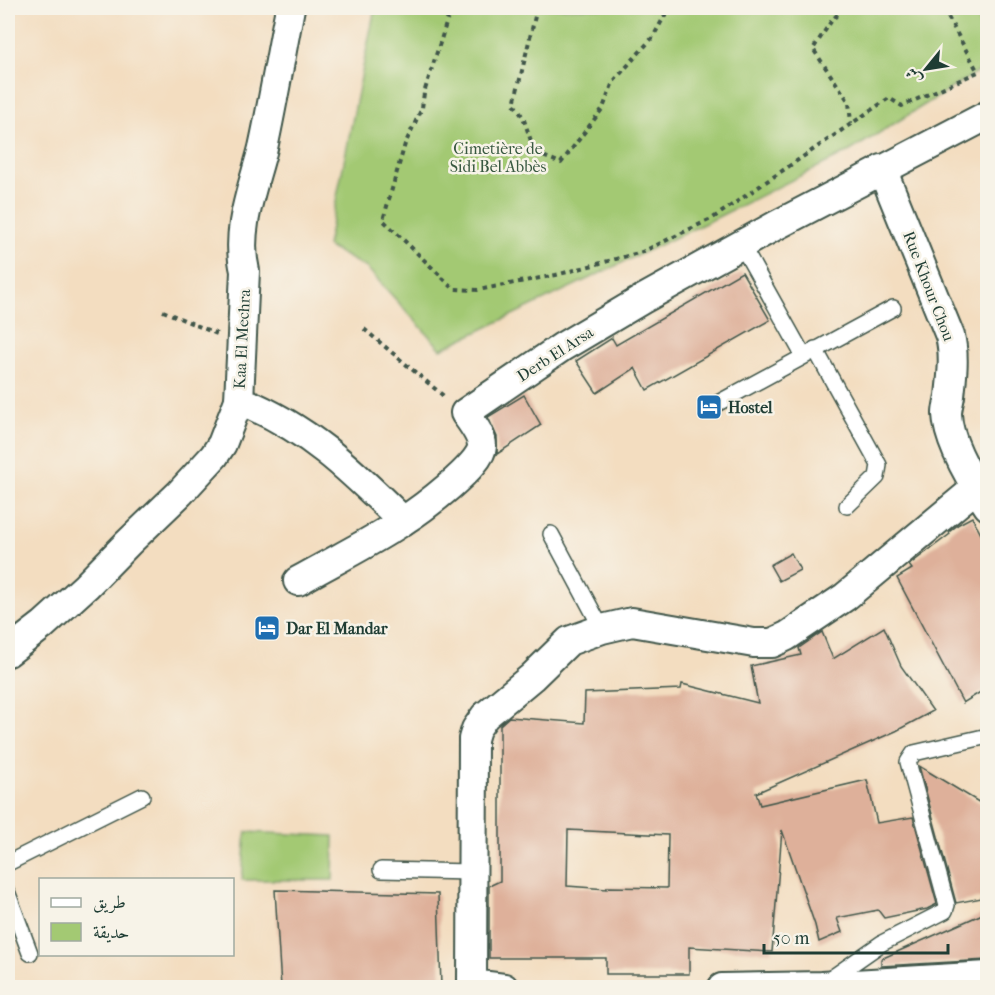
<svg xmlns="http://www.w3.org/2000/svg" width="995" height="995" viewBox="0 0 995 995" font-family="'IM FELL French Canon',Amiri,serif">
<rect width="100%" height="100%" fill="#f7f3e8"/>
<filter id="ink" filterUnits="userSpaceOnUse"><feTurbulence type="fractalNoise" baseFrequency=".0167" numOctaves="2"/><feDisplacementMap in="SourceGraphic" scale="12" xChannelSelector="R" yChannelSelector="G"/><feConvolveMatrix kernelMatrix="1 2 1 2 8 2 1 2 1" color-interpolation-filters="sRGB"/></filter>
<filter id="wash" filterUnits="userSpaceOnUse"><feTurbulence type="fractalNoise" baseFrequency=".008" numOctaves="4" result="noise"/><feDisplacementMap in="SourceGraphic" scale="24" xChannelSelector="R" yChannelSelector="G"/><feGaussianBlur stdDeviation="1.35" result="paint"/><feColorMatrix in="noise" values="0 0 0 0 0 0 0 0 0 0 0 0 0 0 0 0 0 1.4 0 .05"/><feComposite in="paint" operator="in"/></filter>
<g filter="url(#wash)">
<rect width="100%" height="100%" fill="#f3ddc0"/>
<g fill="#a3c973" stroke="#618354" stroke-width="1.5">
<polygon points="375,8 971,8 987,34 987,66 850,151 714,219 441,349 367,268 327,246"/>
<polygon points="246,832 334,836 333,880 242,880"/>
</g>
<g id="blocks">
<g fill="#deb09a" fill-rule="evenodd">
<polygon points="742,272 770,320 647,390 635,368 597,393 576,361 612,338 616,345"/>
<polygon points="524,395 541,425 497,454 497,437 488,417"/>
<polygon points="972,517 987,546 987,688 963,703 897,578 912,569 909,565 950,534 949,532 959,524"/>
<polygon points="791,553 800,570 779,581 770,565"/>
<path d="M884 627 901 666 933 711 896 731 756 793 760 805 867 780 877 823 913 817 937 904 927 909 884 918 878 910 837 918 842 932 819 942 815 925 782 830 772 952 689 947V974H606V958H489V886L500 881V725L509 717 584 723 585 693 681 689 682 684 758 703 751 666 801 655 799 648 822 632 833 659ZM568 830 668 835 667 888 607 887V889L567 886Z"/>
<polygon points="919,766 987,807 987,897 956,903"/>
<polygon points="275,890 438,894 441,987 281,987"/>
<polygon points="987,912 987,960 881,966 881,959"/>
</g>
</g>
</g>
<g filter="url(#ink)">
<use href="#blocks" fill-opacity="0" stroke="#3f5549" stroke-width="1.5"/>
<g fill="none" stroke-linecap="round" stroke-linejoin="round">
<defs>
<g id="service">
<polyline points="741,244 803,355"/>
<polyline points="815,349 879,465 877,477 847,506"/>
<polyline points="707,409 893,308"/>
<polyline points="551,534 602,629"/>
<polyline points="8,863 142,796"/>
<polyline points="381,870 471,872"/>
<polyline points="8,894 30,953"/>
<polyline points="826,982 882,943 945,911 947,905 908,762 914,753 988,736"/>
</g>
<g id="minor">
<path d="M882 169 950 336C955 356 952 377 950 396 949 402 947 408 947 414 948 443 972 482 988 506"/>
<path d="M239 400C309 428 351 470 403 521"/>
<path d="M298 581C333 561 370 543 403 521 419 511 483 464 482 446 482 435 471 422 465 413L562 347 643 299 775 226 988 115"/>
<path d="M8 652 43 625 86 586 128 543 180 493 214 456 222 444 239 400 245 271C235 230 253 188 263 148 273 102 281 54 290 8"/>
<polyline points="504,988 472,984 473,739 476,729 485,716 532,677 569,641 602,629 632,622 754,643 772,643 787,636 845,597 976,488"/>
<polyline points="722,988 821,986 988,976"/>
</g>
</defs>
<use href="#service" stroke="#3f5549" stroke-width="18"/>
<use href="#minor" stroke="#3f5549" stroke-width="32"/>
<g stroke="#3f5549" stroke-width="4" stroke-dasharray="4.5 4.5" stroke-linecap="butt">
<polyline points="451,8 424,93 422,108 405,144 383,220 454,289 478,290 556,275 642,252 713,218 889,98 902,106 978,72 943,8"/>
<polyline points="537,8 514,104 523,117 535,153 561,163 603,108 613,82 653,37 669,8"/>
<polyline points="844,8 832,20 813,49 849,102 851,123"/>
<polyline points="163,311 217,334"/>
<polyline points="364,329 446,398"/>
</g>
<use href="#service" stroke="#fff" stroke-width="15"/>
<use href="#minor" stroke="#fff" stroke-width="28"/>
</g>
</g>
<defs>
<symbol id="hotel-square" viewBox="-11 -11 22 22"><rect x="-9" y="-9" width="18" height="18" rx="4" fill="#1f6fb2" stroke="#f7f3e8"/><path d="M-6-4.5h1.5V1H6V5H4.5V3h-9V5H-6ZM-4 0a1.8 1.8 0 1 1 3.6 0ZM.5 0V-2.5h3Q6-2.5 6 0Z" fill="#fff"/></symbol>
</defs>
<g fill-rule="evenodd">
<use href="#hotel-square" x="694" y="392" width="30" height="30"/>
<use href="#hotel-square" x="252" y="613" width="30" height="30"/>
</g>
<g text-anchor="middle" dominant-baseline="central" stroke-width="5" stroke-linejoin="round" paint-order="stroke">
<g font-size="16" fill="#395941" stroke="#f7f3e8">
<text x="498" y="148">Cimetière de<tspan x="498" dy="18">Sidi Bel Abbès</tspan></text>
</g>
<g font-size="16" fill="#1f3d34" stroke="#f7f3e8">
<text transform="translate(929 286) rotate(69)">Rue Khour Chou</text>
<text transform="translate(242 339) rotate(-87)">Kaa El Mechra</text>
<text transform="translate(555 354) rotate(-33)">Derb El Arsa</text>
</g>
<g font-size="16" font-weight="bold" fill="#1f3d34" stroke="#f7f3e8" text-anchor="start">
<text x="728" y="407">Hostel</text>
<text x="286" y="628">Dar El Mandar</text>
</g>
</g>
<rect width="995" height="995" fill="none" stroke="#f7f3e8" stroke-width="30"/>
<rect x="39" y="878" width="195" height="78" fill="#f7f3e8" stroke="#a1aaa0" stroke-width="1.5"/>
<rect x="51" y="898" width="30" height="9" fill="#ffffff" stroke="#a1aaa0" stroke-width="1.5"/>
<text x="93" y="908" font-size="18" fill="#1f3d34">طريق</text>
<rect x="51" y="923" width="30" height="18" fill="#a3c973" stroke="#a1aaa0" stroke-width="1.5"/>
<text x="93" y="938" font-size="18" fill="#1f3d34">حديقة</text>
<g transform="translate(926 69) rotate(240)" stroke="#f7f3e8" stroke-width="4.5" paint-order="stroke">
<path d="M0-4.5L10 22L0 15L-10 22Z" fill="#1f3d34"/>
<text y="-9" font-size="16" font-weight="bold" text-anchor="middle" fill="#1f3d34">ش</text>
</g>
<path d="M764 944v9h184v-9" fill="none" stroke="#1f3d34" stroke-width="3"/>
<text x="773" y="944" font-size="18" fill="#1f3d34" stroke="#f7f3e8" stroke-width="4.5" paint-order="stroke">50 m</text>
</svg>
